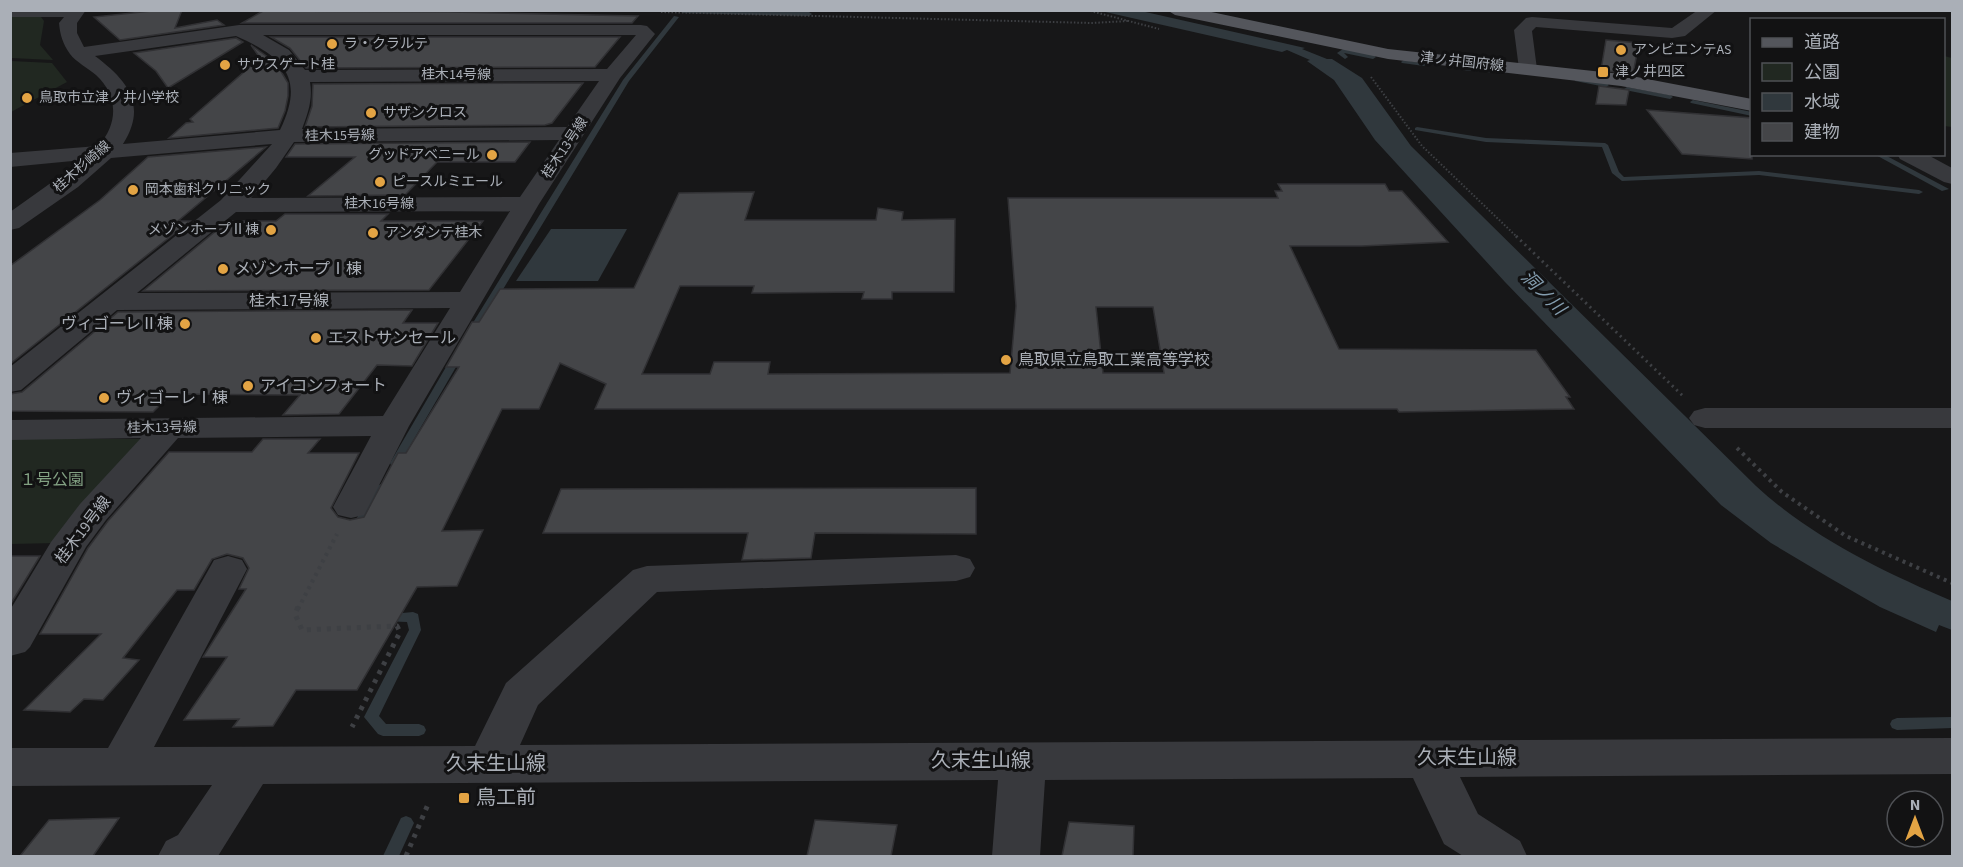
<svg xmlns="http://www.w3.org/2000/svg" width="1963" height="867" viewBox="0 0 1963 867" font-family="'Source Sans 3','Noto Sans JP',sans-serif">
<rect width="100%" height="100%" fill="#171718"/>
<g fill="#212821">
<polygon points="11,16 41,17 44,21 40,45 53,60 11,58"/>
<polygon points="1944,56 1952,58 1952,127 1944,126"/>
<polygon points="11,61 52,63 67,82 11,112"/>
<polygon points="10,439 152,439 57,543 11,544"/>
</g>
<g fill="#30383d">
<path d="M1101 11H1141L1305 48 1302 49 1327 59H1332L1362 78 1411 146 1756 486C1811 537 1884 572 1952 601V630L1939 625 1936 632 1880 607 1828 577 1771 543 1721 505 1505 282 1375 140 1334 80 1307 61 1310 60 1287 50 1282 52Z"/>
<polygon points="551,229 627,229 598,281 516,281"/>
</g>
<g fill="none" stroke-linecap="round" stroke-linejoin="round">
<g fill="#30383d" fill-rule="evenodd">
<polygon points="680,10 809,12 812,14 809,16 682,13"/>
<polygon points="674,16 679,17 629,81 476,334 471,337 468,336 466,334 623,80"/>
<polygon points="1343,49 1373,55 1376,57 1373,59 1344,53 1348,57 1345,59 1337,53"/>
<polygon points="1404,60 1427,64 1424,66 1402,63 1401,62"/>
<polygon points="1464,67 1498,69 1501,71 1498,73 1462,70 1462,68"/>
<polygon points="1577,78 1606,83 1609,85 1606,87 1575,81 1575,79"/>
<polygon points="1627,87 1670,95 1673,97 1670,99 1625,90 1624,89"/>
<polygon points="1693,100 1752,112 1752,116 1691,103 1690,102"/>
<polygon points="1417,127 1486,138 1605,143 1608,145 1619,172 1624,177 1759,171 1919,190 1923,192 1919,194 1759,175 1622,181 1612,173 1602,147 1486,142 1415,130 1415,128"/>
<polygon points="1874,154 1883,154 1949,189 1942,191"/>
<polygon points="458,352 463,355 400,463 395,466 391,465 390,463 453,355"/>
<polygon points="381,484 387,487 363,528 361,531 353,531 351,528 375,487"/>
<polygon points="413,612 418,614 421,630 379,716 386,724 419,724 424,726 426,730 424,734 419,736 383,736 378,734 364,717 409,630 407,622 381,621 380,618 381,615"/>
<polygon points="1897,718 1952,717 1952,728 1897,730 1892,728 1890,724 1892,720"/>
<polygon points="406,816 411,818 414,823 399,856 383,856 401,818"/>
</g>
</g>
<g fill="#444548" stroke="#313134" stroke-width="1.5" fill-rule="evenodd">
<polygon points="161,10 182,10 175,28 217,20 224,25 120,40 94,17"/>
<polygon points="263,11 451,12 638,16 632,23 242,23"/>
<polygon points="271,37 620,37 595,67 306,68 290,48"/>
<polygon points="236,38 243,42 168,88 156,71 134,53"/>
<polygon points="1606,40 1639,43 1633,74 1601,70"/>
<polygon points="251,45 276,63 288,83 288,96 285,111 278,128 169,138 186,123 193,122 190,119 260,58"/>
<polygon points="583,83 552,123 545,125 305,127 312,106 313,84"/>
<polygon points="1599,86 1629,90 1626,105 1596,104"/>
<polygon points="1647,110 1752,118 1752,159 1682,154"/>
<polygon points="530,142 515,162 437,162 405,195 308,196 355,157 286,157 295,144"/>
<polygon points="266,147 178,221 190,221 10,364 10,266 100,200 148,157"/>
<path d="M1278 184H1385L1389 191H1402L1448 242 1362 246H1290L1339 349 1536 350 1570 397H1566L1574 409 1399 412 1397 409H595L606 384 560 363 539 409H502L442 531 483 530 457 586 417 587 357 690H296L273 726 233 727 239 719 184 720 227 657H203L246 589H239L249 568 243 558 227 554 212 559 194 590H177L123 658 139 660 103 700 84 699 70 712 24 710 101 634H40L88 548 108 521 169 452H252L263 439H320L308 453H359L331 508 338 517 350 520 364 517 398 453H406L459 367H446L472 322H479L500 289 634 288 679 193 754 192 745 220H876L878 208 903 212 902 220 955 219 954 292H892V299H862L864 292 752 293 754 286H680L642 374H710L714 362H770L768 374 1010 373 1016 306 1008 198H1278L1275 191H1282ZM1096 307H1153L1164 373H1103Z"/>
<polygon points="285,214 388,214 381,221 483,221 429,290 143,291 228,221 276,221"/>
<polygon points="412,310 403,323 438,323 412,366 377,365 339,414 283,415 300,395 171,394 153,412 10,411 10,394 22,392 118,312"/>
<polygon points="976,488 976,534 815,533 811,558 742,560 748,533 543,533 561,489"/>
<polygon points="10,556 40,556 10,605"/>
<polygon points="119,818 93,856 20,856 49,820"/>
<polygon points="815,820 897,825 891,856 807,856"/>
<polygon points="1069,822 1134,826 1133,856 1062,856"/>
</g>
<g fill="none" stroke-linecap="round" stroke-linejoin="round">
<g stroke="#3e4044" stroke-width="2" stroke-dasharray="1.5 2" stroke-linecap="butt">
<polyline points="1087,10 1159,29"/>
<polyline points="661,12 1092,23 1128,21"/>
<polyline points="1371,77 1422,146 1517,237"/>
</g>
<polyline stroke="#3e4044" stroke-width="3" stroke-dasharray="2 4" stroke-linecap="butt" points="1516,236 1684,397"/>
<g stroke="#3e4044" stroke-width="4" stroke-dasharray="3 4.5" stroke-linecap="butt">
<polyline points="1737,448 1782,492 1846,536 1952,583"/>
<polyline points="298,609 337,534"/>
</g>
<g stroke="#3e4044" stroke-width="5" stroke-dasharray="4 6" stroke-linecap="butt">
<polyline points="298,607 295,614 302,630 397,626 400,632 352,727"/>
<polyline points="406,856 429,802"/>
</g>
<g fill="#38393d" fill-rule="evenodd">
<path d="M10 10H86L77 23V33L84 47 239 25H641L647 26 655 34 620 78 539 204 409 426 364 515 351 518 338 515 333 507 371 436 178 438 106 520 86 547 30 647 25 652 10 656V610L51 542 80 504 141 438 10 440V420L383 416 450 308 117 310 21 390 10 392V367L221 200 272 144 111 158 78 187 19 228 10 230V212L83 160 10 167V153L98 146C119 124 118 95 96 75 88 68 76 62 70 54 63 44 60 35 59 23L64 17H10ZM263 35H636L607 69 305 70 289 50ZM236 36C283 57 306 77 280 130L123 144C148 105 127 80 95 56ZM599 81 567 127 302 129C308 113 313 99 310 82ZM559 140 520 197 251 198 276 168 294 142ZM510 211 460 292 137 293 236 212Z"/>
<polygon points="1698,10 1717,10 1685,36 1672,38 1536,27 1532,31 1537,69 1535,73 1521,73 1519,69 1514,30 1526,18 1532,17 1672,28"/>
<polygon points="1897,154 1926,154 1952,168 1952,184 1944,182 1900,159"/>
<polygon points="1705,408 1952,408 1952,428 1705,428 1694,425 1689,418 1694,411"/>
<polygon points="956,555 970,559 975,568 970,577 956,581 657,592 538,705 520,745 1952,738 1952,774 1460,777 1478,814 1520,841 1527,856 1463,856 1444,844 1413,778 1045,780 1040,856 992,856 998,780 263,784 218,856 158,856 166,841 178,835 212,785 10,786 10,748 108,748 214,560 228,556 242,560 247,569 154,747 475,746 506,683 633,570 647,566"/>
</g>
<polygon fill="#54565c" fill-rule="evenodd" points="1167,10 1202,10 1388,49 1621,74 1752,99 1752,111 1621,86 1388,59 1175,15"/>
</g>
<g fill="#e3a444" stroke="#121213" stroke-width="2">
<circle cx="332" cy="44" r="6"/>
<circle cx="1621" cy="50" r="6"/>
<circle cx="225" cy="65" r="6"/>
<rect x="1597" y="66" width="12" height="12" rx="3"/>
<circle cx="27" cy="98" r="6"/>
<circle cx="371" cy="113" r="6"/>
<circle cx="492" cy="155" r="6"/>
<circle cx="380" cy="182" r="6"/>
<circle cx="133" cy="190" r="6"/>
<circle cx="271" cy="230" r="6"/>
<circle cx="373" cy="233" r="6"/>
<circle cx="223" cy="269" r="6"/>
<circle cx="185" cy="324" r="6"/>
<circle cx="316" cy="338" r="6"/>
<circle cx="1006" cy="360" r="6"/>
<circle cx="248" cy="386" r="6"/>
<circle cx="104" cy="398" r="6"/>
<rect x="458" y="792" width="12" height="12" rx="3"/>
</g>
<g text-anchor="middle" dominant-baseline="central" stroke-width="6" stroke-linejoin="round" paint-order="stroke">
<g font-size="14" fill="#aaafb7" stroke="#121213" text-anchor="start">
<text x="344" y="44">ラ・クラルテ</text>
<text x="1633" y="50">アンビエンテAS</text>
<text x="237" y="65">サウスゲート桂</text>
<text x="1615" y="72">津ノ井四区</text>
<text x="39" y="98">鳥取市立津ノ井小学校</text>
<text x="383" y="113">サザンクロス</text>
<text x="480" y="155" text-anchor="end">グッドアベニール</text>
<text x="392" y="182">ピースルミエール</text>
<text x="145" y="190">岡本歯科クリニック</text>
<text x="259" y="230" text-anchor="end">メゾンホープⅡ棟</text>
<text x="385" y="233">アンダンテ桂木</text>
</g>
<g font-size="14" fill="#aaafb7" stroke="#121213">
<text transform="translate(1462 62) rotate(6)">津ノ井国府線</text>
<text x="456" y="75">桂木14号線</text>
<text transform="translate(340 136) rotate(-1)">桂木15号線</text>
<text transform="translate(565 148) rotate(-56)">桂木13号線</text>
<text transform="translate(82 167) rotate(-41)">桂木杉崎線</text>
<text x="379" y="204">桂木16号線</text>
<text transform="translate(162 428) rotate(-1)">桂木13号線</text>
</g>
<g font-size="16" fill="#aaafb7" stroke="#121213" text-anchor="start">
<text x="235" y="269">メゾンホープⅠ棟</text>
<text x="173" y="324" text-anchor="end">ヴィゴーレⅡ棟</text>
<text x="328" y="338">エストサンセール</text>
<text x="1018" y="360">鳥取県立鳥取工業高等学校</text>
<text x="260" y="386">アイコンフォート</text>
<text x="116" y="398">ヴィゴーレⅠ棟</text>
</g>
<g font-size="16" fill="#aaafb7" stroke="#121213">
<text x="289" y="301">桂木17号線</text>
<text transform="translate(83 530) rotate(-53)">桂木19号線</text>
</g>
<g font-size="16" fill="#82a082" stroke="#121213">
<text x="52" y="480">１号公園</text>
</g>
<g font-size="18" font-style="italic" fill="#849daf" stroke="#121213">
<text transform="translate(1543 293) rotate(45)">洞ノ川</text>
</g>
<g font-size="20" fill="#aaafb7" stroke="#121213">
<text x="1467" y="758">久末生山線</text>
<text x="981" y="761">久末生山線</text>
<text x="496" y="764">久末生山線</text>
</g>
<g font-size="20" fill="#aaafb7" stroke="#121213" text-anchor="start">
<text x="476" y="798">鳥工前</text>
</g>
</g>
<rect width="1963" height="867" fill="none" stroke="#aaafb7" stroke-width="24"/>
<rect x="1750" y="18" width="195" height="138" fill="#121213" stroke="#4f5155" stroke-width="1.5"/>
<rect x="1762" y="38" width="30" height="9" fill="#54565c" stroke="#4f5155" stroke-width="1.5"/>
<text x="1804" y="48" font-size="18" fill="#aaafb7">道路</text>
<rect x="1762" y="63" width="30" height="18" fill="#212821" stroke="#4f5155" stroke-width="1.5"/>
<text x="1804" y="78" font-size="18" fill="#aaafb7">公園</text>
<rect x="1762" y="93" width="30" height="18" fill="#30383d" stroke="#4f5155" stroke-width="1.5"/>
<text x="1804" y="108" font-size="18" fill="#aaafb7">水域</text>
<rect x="1762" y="123" width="30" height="18" fill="#444548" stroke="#4f5155" stroke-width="1.5"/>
<text x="1804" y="138" font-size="18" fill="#aaafb7">建物</text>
<g transform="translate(1915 819)"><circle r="28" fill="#121213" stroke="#4f5155" stroke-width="1.5"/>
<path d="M0-4.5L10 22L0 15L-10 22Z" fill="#e3a444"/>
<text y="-9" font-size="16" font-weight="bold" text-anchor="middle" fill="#aaafb7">N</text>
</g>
</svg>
